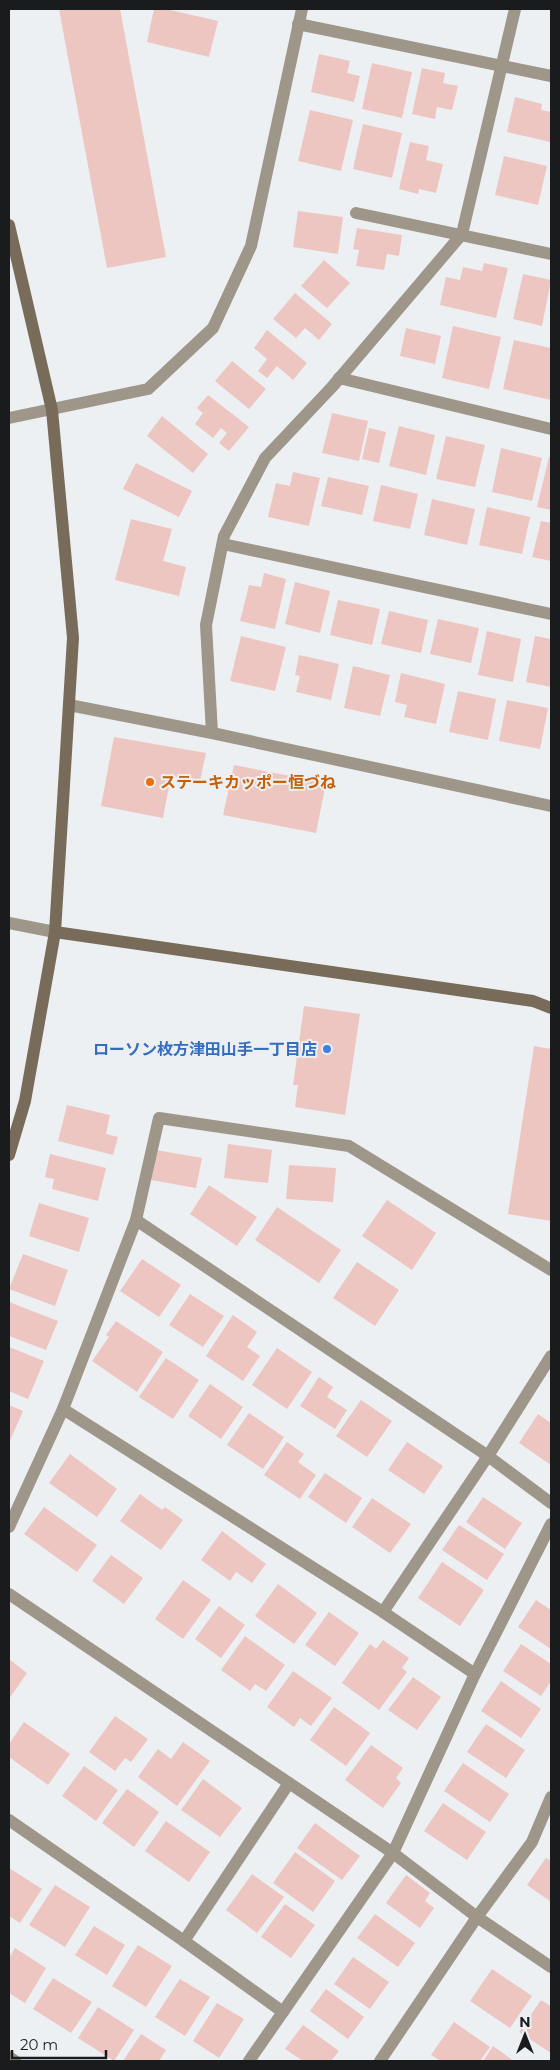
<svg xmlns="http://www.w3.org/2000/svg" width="560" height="2070" viewBox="0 0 560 2070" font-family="Montserrat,'Noto Sans JP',sans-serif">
<rect width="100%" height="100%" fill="#ecf0f3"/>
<g fill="#eec6c1">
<polygon points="59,9 120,9 166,257 107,268"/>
<polygon points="154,9 166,9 218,21 209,57 147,42"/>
<polygon points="319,54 350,61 347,73 360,76 354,102 311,92"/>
<polygon points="372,63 412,72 402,118 362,109"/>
<polygon points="422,68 445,73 443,83 458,86 452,110 437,107 435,119 412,114"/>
<polygon points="515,97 542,104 541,110 551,112 550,142 507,132"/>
<polygon points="310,110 353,120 341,171 298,161"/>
<polygon points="363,124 402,133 392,178 353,169"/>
<polygon points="410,142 429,146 426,160 443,164 436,193 419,189 418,194 399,189"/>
<polygon points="504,156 547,166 538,205 495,195"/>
<polygon points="298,211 343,217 338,254 293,247"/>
<polygon points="357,228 402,235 399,256 387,254 384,270 356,266 359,250 353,249"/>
<polygon points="324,260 350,283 327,308 301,286"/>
<polygon points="484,263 508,268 496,318 440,305 446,277 460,280 463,267 482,271"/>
<polygon points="523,274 551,280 542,326 513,319"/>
<polygon points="295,293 332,324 319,340 305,328 296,338 273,319"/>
<polygon points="453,326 501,337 489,389 442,378"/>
<polygon points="406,328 441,336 435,364 400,356"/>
<polygon points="267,330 307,363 293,380 277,366 267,378 258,371 267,359 254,348"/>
<polygon points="514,340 551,348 551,400 503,389"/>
<polygon points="232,361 266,389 249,409 215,381"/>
<polygon points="208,395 249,427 229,451 219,443 227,433 221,428 213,438 195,424 203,413 197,408"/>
<polygon points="332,413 368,421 359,461 322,453"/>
<polygon points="162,416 208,454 193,473 147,436"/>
<polygon points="399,426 435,435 426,475 389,466"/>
<polygon points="369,428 386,432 379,463 362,459"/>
<polygon points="446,436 485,445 475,487 436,479"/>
<polygon points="501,448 542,458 532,501 492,492"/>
<polygon points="549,457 551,457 551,510 537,507"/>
<polygon points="136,463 192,491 179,517 123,489"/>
<polygon points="293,472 320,478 309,526 268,517 276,483 290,486"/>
<polygon points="328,477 369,486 362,515 321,506"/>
<polygon points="381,485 418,494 410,529 373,521"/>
<polygon points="432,499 475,509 467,545 424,535"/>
<polygon points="487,507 530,517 522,554 479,545"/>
<polygon points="131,519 172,529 163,561 186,567 179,596 115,580"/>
<polygon points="541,521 551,523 551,561 532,557"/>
<polygon points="264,573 286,579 275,629 240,621 249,585 261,587"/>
<polygon points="295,582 330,591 320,633 285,624"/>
<polygon points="338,600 380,609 372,645 330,635"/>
<polygon points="389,611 428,620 421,653 381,644"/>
<polygon points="438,619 479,628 471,663 430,654"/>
<polygon points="487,631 521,639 513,682 478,675"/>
<polygon points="241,636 286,647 275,691 230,681"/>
<polygon points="535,636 551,639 551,687 526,682"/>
<polygon points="299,655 339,664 331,700 296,692 300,676 295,675"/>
<polygon points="353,666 390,675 380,716 344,708"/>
<polygon points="401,673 445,684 436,724 404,717 407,705 395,702"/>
<polygon points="458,691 496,699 488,740 449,732"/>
<polygon points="507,700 548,708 540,749 499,741"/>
<polygon points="114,737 206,753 200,781 171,776 163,818 101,806"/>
<polygon points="234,765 326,783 316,833 223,815"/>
<polygon points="304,1006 360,1014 345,1115 295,1107 298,1085 293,1085"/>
<polygon points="534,1046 551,1049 551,1221 508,1214"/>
<polygon points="67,1105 110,1115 106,1134 118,1137 113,1155 58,1141"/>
<polygon points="228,1144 272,1150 268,1183 224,1178"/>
<polygon points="156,1150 202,1158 196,1188 151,1180"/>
<polygon points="50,1154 106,1168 98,1201 52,1189 54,1179 45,1177"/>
<polygon points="289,1165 336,1168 333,1202 286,1199"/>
<polygon points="209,1185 257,1217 237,1246 190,1214"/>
<polygon points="387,1200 436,1233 412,1270 362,1236"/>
<polygon points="39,1203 89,1218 79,1252 29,1236"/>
<polygon points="277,1207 341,1250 319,1283 255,1240"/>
<polygon points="23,1254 68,1270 55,1306 9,1289"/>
<polygon points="142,1259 181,1285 159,1317 120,1291"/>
<polygon points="357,1262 399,1290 375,1326 333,1298"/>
<polygon points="190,1294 224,1316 203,1347 169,1325"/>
<polygon points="9,1302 58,1321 46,1350 9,1336"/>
<polygon points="233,1315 257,1332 247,1347 260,1356 243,1381 206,1356"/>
<polygon points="116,1321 163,1352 137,1392 92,1361 109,1337 106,1335"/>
<polygon points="9,1347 44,1361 28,1399 9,1391"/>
<polygon points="277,1348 312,1372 287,1409 252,1385"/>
<polygon points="166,1358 199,1380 173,1419 139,1397"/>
<polygon points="319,1377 333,1387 327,1397 347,1410 335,1429 300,1406"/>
<polygon points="210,1384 243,1407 221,1439 188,1416"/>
<polygon points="361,1400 392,1421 367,1457 336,1436"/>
<polygon points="9,1405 23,1411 9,1443"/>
<polygon points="249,1413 284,1437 263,1469 227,1445"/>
<polygon points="538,1414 551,1423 551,1465 519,1443"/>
<polygon points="287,1442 304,1454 298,1462 316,1475 300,1499 264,1475"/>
<polygon points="407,1442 443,1466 424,1494 388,1470"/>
<polygon points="70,1454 117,1489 97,1517 49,1483"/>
<polygon points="325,1473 362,1498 346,1523 308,1497"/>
<polygon points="140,1494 162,1510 165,1507 183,1520 161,1550 120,1521"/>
<polygon points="483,1497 522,1523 505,1549 466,1522"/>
<polygon points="372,1498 411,1524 390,1553 352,1527"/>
<polygon points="44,1507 97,1545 77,1572 24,1534"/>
<polygon points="459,1525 504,1554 487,1580 442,1550"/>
<polygon points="222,1531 266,1564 252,1583 236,1572 230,1581 201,1560"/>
<polygon points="111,1555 143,1578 124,1604 92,1581"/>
<polygon points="442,1562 484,1590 460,1626 418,1598"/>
<polygon points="183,1580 211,1600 183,1639 155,1619"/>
<polygon points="278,1584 317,1613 294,1644 255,1616"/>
<polygon points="536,1600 551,1610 551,1649 518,1627"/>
<polygon points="219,1606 245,1625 221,1658 195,1639"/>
<polygon points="329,1612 359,1633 335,1666 305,1645"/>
<polygon points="245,1636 285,1665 266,1691 255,1684 250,1691 221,1670"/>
<polygon points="383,1640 409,1658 402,1668 407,1672 379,1710 342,1683 370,1644 376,1649"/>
<polygon points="521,1644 551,1664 551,1681 541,1696 503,1671"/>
<polygon points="9,1659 27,1673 9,1699"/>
<polygon points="293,1671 332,1698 311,1726 300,1718 294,1727 267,1707"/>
<polygon points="413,1677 441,1697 417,1730 388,1710"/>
<polygon points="501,1681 541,1709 521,1738 481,1711"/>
<polygon points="334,1707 370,1733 346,1766 310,1740"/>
<polygon points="115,1716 148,1739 131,1762 125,1758 115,1771 89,1752"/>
<polygon points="24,1722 70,1754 48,1785 9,1757 9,1744"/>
<polygon points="486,1724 525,1750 506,1778 467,1752"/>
<polygon points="183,1742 210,1761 177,1806 138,1777 158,1749 171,1759"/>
<polygon points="371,1745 403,1768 396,1778 401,1783 383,1808 345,1780"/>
<polygon points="463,1763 509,1794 490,1822 444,1791"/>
<polygon points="84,1766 118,1790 96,1821 62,1796"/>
<polygon points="203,1779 242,1808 220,1837 181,1810"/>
<polygon points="127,1789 159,1812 134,1847 102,1823"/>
<polygon points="443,1803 486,1832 467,1860 424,1831"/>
<polygon points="166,1821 210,1852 189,1882 145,1851"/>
<polygon points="315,1823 360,1856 342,1880 297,1848"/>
<polygon points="295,1852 335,1881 313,1912 273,1883"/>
<polygon points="546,1858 551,1861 551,1902 527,1885"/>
<polygon points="9,1868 42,1889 20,1923 9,1916"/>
<polygon points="252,1874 284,1897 257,1933 226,1910"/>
<polygon points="406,1875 430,1893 425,1901 434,1908 420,1928 386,1903"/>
<polygon points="55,1885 90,1907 65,1947 29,1925"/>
<polygon points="285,1904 315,1925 291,1958 261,1937"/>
<polygon points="375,1914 415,1943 398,1967 357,1938"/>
<polygon points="94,1926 125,1945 107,1975 75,1955"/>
<polygon points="138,1945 172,1966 146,2007 112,1986"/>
<polygon points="15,1948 46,1968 25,2003 9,1993 9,1958"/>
<polygon points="353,1957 389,1982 370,2009 334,1984"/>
<polygon points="492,1969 532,1996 510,2028 470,2001"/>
<polygon points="53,1978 92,2002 71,2033 33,2009"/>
<polygon points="180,1979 210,1997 185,2036 155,2017"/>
<polygon points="326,1989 364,2017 348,2039 310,2011"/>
<polygon points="541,2000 551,2006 551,2053 519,2032"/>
<polygon points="217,2003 244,2019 219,2058 193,2041"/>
<polygon points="98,2007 134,2030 114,2061 78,2038"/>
<polygon points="454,2022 490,2047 480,2061 441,2061 431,2055"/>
<polygon points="303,2025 339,2051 331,2061 303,2061 285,2049"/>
<polygon points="141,2034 166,2050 159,2061 123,2061"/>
<polygon points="493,2046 514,2061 483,2061"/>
</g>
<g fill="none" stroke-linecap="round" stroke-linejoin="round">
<g stroke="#9e9689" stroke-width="12">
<polyline points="298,24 551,76"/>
<polyline points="356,213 551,254"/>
<polyline points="339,378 551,429"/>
<polyline points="9,418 148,389 213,328 251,246 302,9"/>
<polyline points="223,544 551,614"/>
<polyline points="69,705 212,733 551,806"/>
<polyline points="212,733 206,625 224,536 265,458 332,387 462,234 515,9"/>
<polyline points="9,923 55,932"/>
<polyline points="136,1220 488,1456 551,1503"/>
<polyline points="63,1409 383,1612 488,1456 551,1356"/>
<polyline points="9,1527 63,1409 136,1220 159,1118 349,1146 551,1270"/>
<polyline points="9,1594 289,1783 184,1941 9,1820"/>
<polyline points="383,1612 475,1674"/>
<polyline points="289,1783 393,1853 477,1917 532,1842 551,1797"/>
<polyline points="184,1941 283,2012"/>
<polyline points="9,2057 15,2061"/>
<polyline points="249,2061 393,1853 475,1674 551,1524"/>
<polyline points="380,2061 477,1917 551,1967"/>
</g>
<g stroke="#786b59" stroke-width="12">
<polyline points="9,225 52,410 73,638 55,932 25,1101 9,1155"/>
<polyline points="55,932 533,1001 551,1008"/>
</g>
</g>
<circle fill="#e8710a" stroke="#ecf0f3" stroke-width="2" cx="150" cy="782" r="5"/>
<circle fill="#3f7fe0" stroke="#ecf0f3" stroke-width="2" cx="327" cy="1049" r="5"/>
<g text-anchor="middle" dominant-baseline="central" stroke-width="4" stroke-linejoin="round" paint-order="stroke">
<g font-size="16" font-weight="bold" fill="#c56008" stroke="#ecf0f3" text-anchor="start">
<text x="160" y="782">ステーキカッポー恒づね</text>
</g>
<g font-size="16" font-weight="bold" fill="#366cbe" stroke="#ecf0f3" text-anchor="end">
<text x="317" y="1049">ローソン枚方津田山手一丁目店</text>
</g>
</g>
<rect width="560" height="2070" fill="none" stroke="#1a1b1c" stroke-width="20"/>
<g transform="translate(525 2035)" stroke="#ecf0f3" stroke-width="4" paint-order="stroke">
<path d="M0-4L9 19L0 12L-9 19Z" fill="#1a1b1c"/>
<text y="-8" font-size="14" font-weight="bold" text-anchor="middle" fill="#1a1b1c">N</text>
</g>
<path d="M12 2050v8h94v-8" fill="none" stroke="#1a1b1c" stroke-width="2.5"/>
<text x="20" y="2050" font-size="15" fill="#1a1b1c" stroke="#ecf0f3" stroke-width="4" paint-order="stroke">20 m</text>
</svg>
